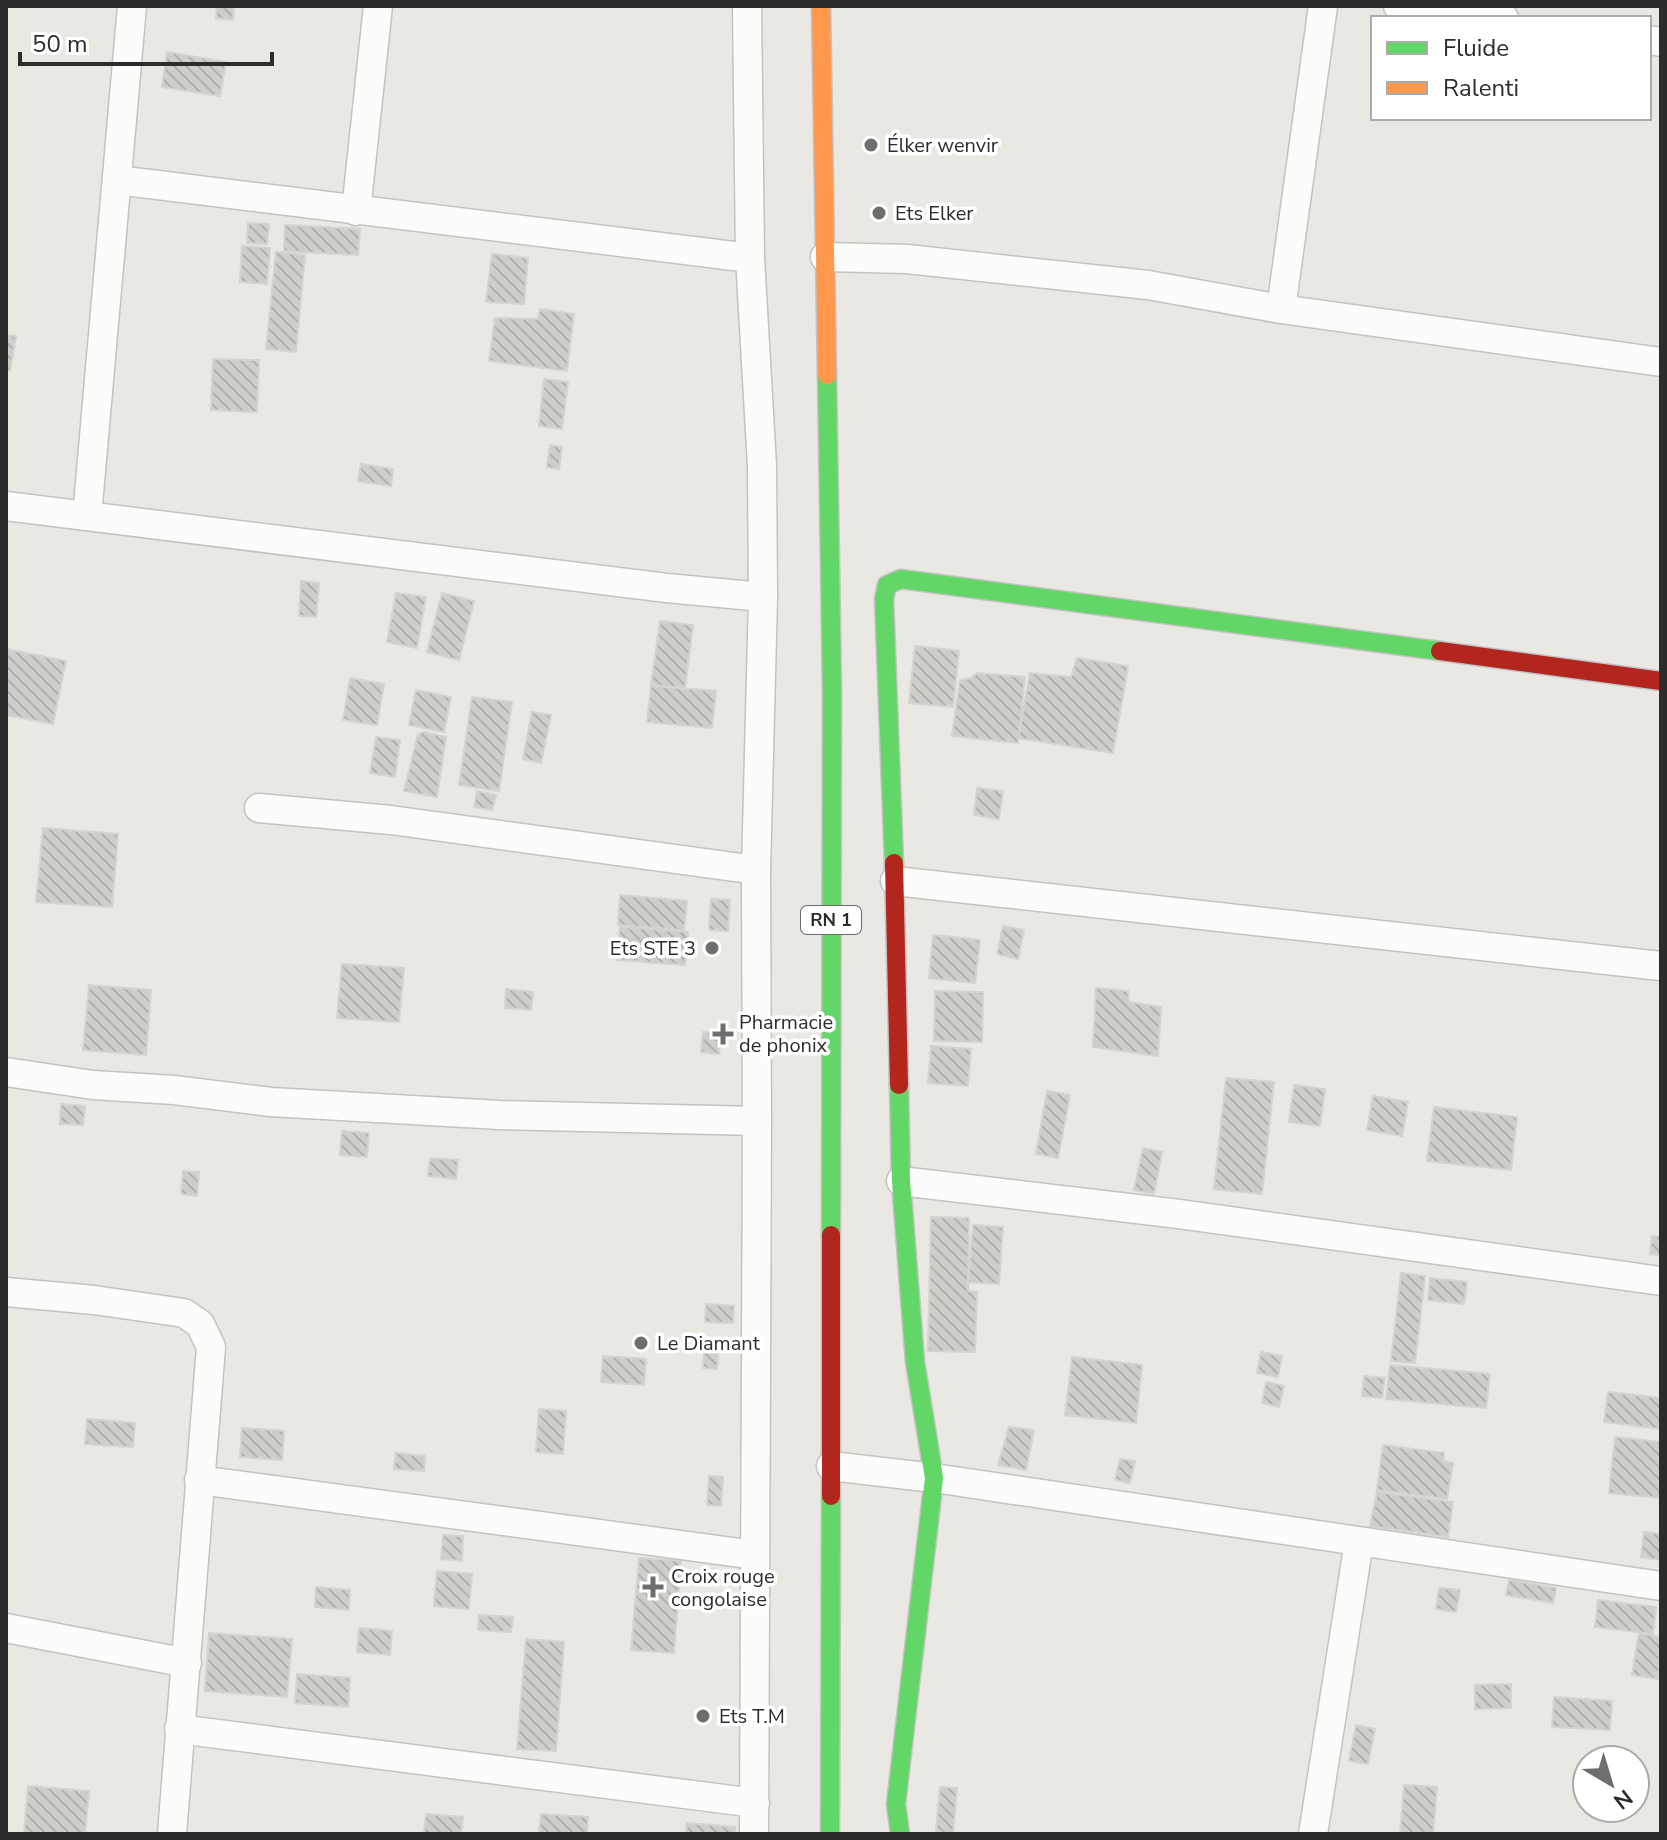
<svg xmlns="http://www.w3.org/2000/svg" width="1667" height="1840" viewBox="0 0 1667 1840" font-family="'Nunito Sans',sans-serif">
<defs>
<pattern id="building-back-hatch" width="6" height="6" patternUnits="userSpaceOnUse" patternTransform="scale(2)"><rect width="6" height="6" fill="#cfceca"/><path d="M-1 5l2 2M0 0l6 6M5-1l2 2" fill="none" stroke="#b2b1ae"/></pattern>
</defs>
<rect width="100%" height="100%" fill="#eae8e3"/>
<g fill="url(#building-back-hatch)" stroke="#d5d3cf" stroke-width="2">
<polygon points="217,6 234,6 233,20 216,18"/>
<polygon points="167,52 226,62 220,96 162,87"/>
<polygon points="248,223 269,224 267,244 247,243"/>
<polygon points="285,225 360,229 358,255 284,251"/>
<polygon points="242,246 270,248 267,284 240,282"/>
<polygon points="276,252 305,255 296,352 266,349"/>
<polygon points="492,254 528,258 524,304 486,302"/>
<polygon points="540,309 574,314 567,371 489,361 495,318 538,319"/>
<polygon points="6,335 16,336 10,371 6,370"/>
<polygon points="213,359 259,360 257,412 211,410"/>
<polygon points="544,379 568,382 562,429 539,426"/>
<polygon points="550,445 562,447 559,469 547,467"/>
<polygon points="361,464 393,469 391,486 358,481"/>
<polygon points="301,581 319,583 316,617 299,616"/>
<polygon points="396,593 426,597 417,648 387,642"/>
<polygon points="442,593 474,601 459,660 427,652"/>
<polygon points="660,621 693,625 685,688 651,685"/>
<polygon points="915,646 959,651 953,707 909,703"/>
<polygon points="6,649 66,661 53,724 6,715"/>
<polygon points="1077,658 1128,666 1113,753 1018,738 1030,673 1071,677"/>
<polygon points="977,673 1025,677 1018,743 952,736 960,680 971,678"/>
<polygon points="350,678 384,684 377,725 343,720"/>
<polygon points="651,686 716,691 712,728 647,722"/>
<polygon points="416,690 451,697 444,732 409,725"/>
<polygon points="472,697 512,702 499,791 459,785"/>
<polygon points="532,712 551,715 541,763 523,759"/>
<polygon points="424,732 446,737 437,797 404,791 418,734"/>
<polygon points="376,737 400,740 395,777 370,773"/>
<polygon points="977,788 1003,791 999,819 974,815"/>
<polygon points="477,791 496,795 492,810 474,807"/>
<polygon points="43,828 118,834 112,907 36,902"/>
<polygon points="620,895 687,901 684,930 618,925"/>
<polygon points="711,899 730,900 728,931 709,930"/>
<polygon points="1003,926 1024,930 1018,959 997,954"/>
<polygon points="620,927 688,932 685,965 617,960"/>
<polygon points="933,935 980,940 975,983 929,978"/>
<polygon points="342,964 404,968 399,1022 337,1018"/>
<polygon points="89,985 151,990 146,1055 83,1050"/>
<polygon points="1096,988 1128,991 1129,1002 1161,1007 1158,1056 1093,1047"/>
<polygon points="506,989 533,992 531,1010 505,1008"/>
<polygon points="935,991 983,992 982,1042 934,1041"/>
<polygon points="703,1032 721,1033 719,1054 701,1052"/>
<polygon points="931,1046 971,1049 968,1086 928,1083"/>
<polygon points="1226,1078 1274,1082 1262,1194 1214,1189"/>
<polygon points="1294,1085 1325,1089 1320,1126 1289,1122"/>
<polygon points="1047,1091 1070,1095 1058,1158 1036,1154"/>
<polygon points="1373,1096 1408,1102 1402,1136 1367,1130"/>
<polygon points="61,1104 85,1106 83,1125 60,1124"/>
<polygon points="1434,1107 1517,1117 1511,1170 1427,1161"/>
<polygon points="342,1131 369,1133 367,1157 340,1155"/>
<polygon points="1143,1148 1162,1152 1154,1194 1134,1190"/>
<polygon points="430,1158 458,1160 456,1179 428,1176"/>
<polygon points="183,1171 199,1172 197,1196 181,1194"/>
<polygon points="931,1217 969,1218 968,1291 977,1292 975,1352 928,1351"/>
<polygon points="973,1225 1003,1227 999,1284 968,1282"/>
<polygon points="1652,1236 1661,1237 1661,1255 1650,1254"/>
<polygon points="1401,1273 1425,1276 1415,1363 1391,1361"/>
<polygon points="1430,1278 1467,1282 1464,1304 1428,1300"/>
<polygon points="706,1304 734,1306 733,1323 705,1322"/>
<polygon points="705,1341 719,1342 717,1369 703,1368"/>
<polygon points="1261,1352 1282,1356 1278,1377 1257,1373"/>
<polygon points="603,1356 646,1359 644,1385 601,1382"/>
<polygon points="1072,1357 1142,1365 1136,1423 1065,1415"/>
<polygon points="1390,1365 1490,1374 1486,1408 1386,1399"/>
<polygon points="1364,1376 1385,1378 1382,1398 1362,1396"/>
<polygon points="1266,1382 1284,1386 1279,1407 1262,1403"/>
<polygon points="1608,1392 1661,1398 1661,1429 1604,1422"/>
<polygon points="539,1409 566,1411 563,1454 536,1452"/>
<polygon points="87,1419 135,1423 133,1447 85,1444"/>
<polygon points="1009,1427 1034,1430 1026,1470 998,1465"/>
<polygon points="242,1428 284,1431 282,1460 240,1457"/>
<polygon points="1615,1437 1661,1442 1661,1498 1609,1493"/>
<polygon points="1383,1445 1444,1453 1443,1461 1453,1463 1447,1499 1377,1490"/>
<polygon points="396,1453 425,1456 424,1471 394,1469"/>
<polygon points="1120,1459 1135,1461 1130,1483 1115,1480"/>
<polygon points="709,1476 723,1477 721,1506 707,1505"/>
<polygon points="1377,1492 1453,1502 1448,1537 1370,1526"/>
<polygon points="1644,1532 1661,1534 1661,1560 1641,1557"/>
<polygon points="443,1535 463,1536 462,1561 441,1559"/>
<polygon points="639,1558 681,1561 674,1653 631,1650"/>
<polygon points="437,1571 472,1574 469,1609 434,1606"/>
<polygon points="1509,1580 1556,1588 1553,1603 1506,1595"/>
<polygon points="316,1587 350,1590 349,1610 315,1607"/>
<polygon points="1439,1588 1460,1590 1456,1612 1436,1609"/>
<polygon points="1598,1600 1656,1607 1653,1634 1595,1627"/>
<polygon points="479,1615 513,1617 511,1632 478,1630"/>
<polygon points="359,1628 392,1631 390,1655 357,1652"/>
<polygon points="209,1633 292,1639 287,1697 205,1691"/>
<polygon points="1639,1633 1661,1637 1658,1679 1632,1675"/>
<polygon points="526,1639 564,1642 556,1751 517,1749"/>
<polygon points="297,1674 350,1678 348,1707 295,1703"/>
<polygon points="1511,1684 1511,1708 1475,1709 1475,1685"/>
<polygon points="1554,1697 1612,1701 1610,1730 1552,1727"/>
<polygon points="1356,1725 1375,1729 1368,1764 1349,1761"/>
<polygon points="1404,1785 1437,1787 1433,1834 1400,1834"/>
<polygon points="28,1786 89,1791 85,1834 24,1834"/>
<polygon points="940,1787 957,1788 953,1834 936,1832"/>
<polygon points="426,1814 463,1817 461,1834 424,1834"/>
<polygon points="541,1814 588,1817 587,1834 539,1834"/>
<polygon points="687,1823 735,1827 735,1834 686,1834"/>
</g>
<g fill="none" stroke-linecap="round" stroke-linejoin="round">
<defs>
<g id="street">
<polyline points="747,6 750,258 762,466 763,597 756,870 757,1121 754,1834"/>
<polyline points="1398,6 1504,18"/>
<polyline points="1649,40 1661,42"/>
<polyline points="117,180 750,258"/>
<polyline points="356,211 378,6"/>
<polyline points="825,257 907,259 1148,285 1281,309 1661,362"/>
<polyline points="1281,309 1323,6"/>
<polyline points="6,506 667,588 763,597"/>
<polyline points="87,516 132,6"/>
<polyline points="259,808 391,820 756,870"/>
<polyline points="895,881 1661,966"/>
<polyline points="6,1072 93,1085 174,1090 271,1102 500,1115 757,1121"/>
<polyline points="901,1181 1179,1214 1661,1281"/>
<polyline points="6,1292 94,1300 184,1313 200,1324 211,1347 172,1834"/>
<polyline points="831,1466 934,1478 1661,1586"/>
<polyline points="199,1480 755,1555"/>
<polyline points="6,1628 187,1663"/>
<polyline points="179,1729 755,1803"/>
<polyline points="1313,1834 1359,1542"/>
</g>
<g id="fast">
<polyline points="827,375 832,693 831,1235"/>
<polyline points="894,863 884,599 887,585 901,579 1440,651"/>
<polyline points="899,1085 901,1181 915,1362 934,1478 896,1804 900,1834"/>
<polyline points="830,1834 831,1496"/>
</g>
<polyline id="slow" points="821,6 827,375"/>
<g id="jam">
<polyline points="1440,651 1661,681"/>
<polyline points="894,863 899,1085"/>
<polyline points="831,1496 831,1235"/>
</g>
</defs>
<use href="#street" stroke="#c4c3c3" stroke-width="31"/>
<use href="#fast" stroke="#c4c3c3" stroke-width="21"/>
<use href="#slow" stroke="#c4c3c3" stroke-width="21"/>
<use href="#jam" stroke="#c4c3c3" stroke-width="21"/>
<use href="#street" stroke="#fcfcfb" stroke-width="28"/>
<use href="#fast" stroke="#63d668" stroke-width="18"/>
<use href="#slow" stroke="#ff974d" stroke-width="18"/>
<use href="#jam" stroke="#b3261e" stroke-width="18"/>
</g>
<g fill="#6e6e6c" stroke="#fff" stroke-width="3">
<circle cx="871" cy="145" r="8"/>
<circle cx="879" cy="213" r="8"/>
<circle cx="712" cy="948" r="8"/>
<path d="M719 1022h8v8h8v8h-8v8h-8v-8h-8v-8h8z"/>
<circle cx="641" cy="1343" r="8"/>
<path d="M649 1575h8v8h8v8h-8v8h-8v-8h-8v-8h8z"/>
<circle cx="703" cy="1716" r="8"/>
</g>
<g text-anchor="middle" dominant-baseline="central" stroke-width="7" stroke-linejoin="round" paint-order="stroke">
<rect fill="#fff" stroke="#6b6b6b" stroke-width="2" x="801" y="906" width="60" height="28" rx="6"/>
<g font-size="18" font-weight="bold" fill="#2c2c2c">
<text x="831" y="920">RN 1</text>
</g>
<g font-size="20" fill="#2c2c2c" stroke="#fff" text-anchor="start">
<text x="887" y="145">Élker wenvir</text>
<text x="895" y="213">Ets Elker</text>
<text x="696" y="948" text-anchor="end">Ets STE 3</text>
<text x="739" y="1022">Pharmacie<tspan x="739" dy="23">de phonix</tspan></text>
<text x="657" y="1343">Le Diamant</text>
<text x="671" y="1576">Croix rouge<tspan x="671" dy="23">congolaise</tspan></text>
<text x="719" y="1716">Ets T.M</text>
</g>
</g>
<rect width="1667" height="1840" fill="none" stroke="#2c2c2c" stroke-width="16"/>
<rect x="1371" y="16" width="280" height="104" fill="#ffffff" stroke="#ababab" stroke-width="2"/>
<rect x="1387" y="42" width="40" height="12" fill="#63d668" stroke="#ababab" stroke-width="2"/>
<text x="1443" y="56" font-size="24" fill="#2c2c2c">Fluide</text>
<rect x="1387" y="82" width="40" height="12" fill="#ff974d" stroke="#ababab" stroke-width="2"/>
<text x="1443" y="96" font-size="24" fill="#2c2c2c">Ralenti</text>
<g transform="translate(1611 1784) rotate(142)"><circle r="38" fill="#ffffff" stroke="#ababab" stroke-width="2"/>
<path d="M0-6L14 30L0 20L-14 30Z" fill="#6e6e6c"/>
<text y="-12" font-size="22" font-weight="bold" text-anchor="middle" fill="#2c2c2c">N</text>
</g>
<path d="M20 52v12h252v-12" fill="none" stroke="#2c2c2c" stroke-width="4"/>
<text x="32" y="52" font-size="24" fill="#2c2c2c" stroke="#ffffff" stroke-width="6" paint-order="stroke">50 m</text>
</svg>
